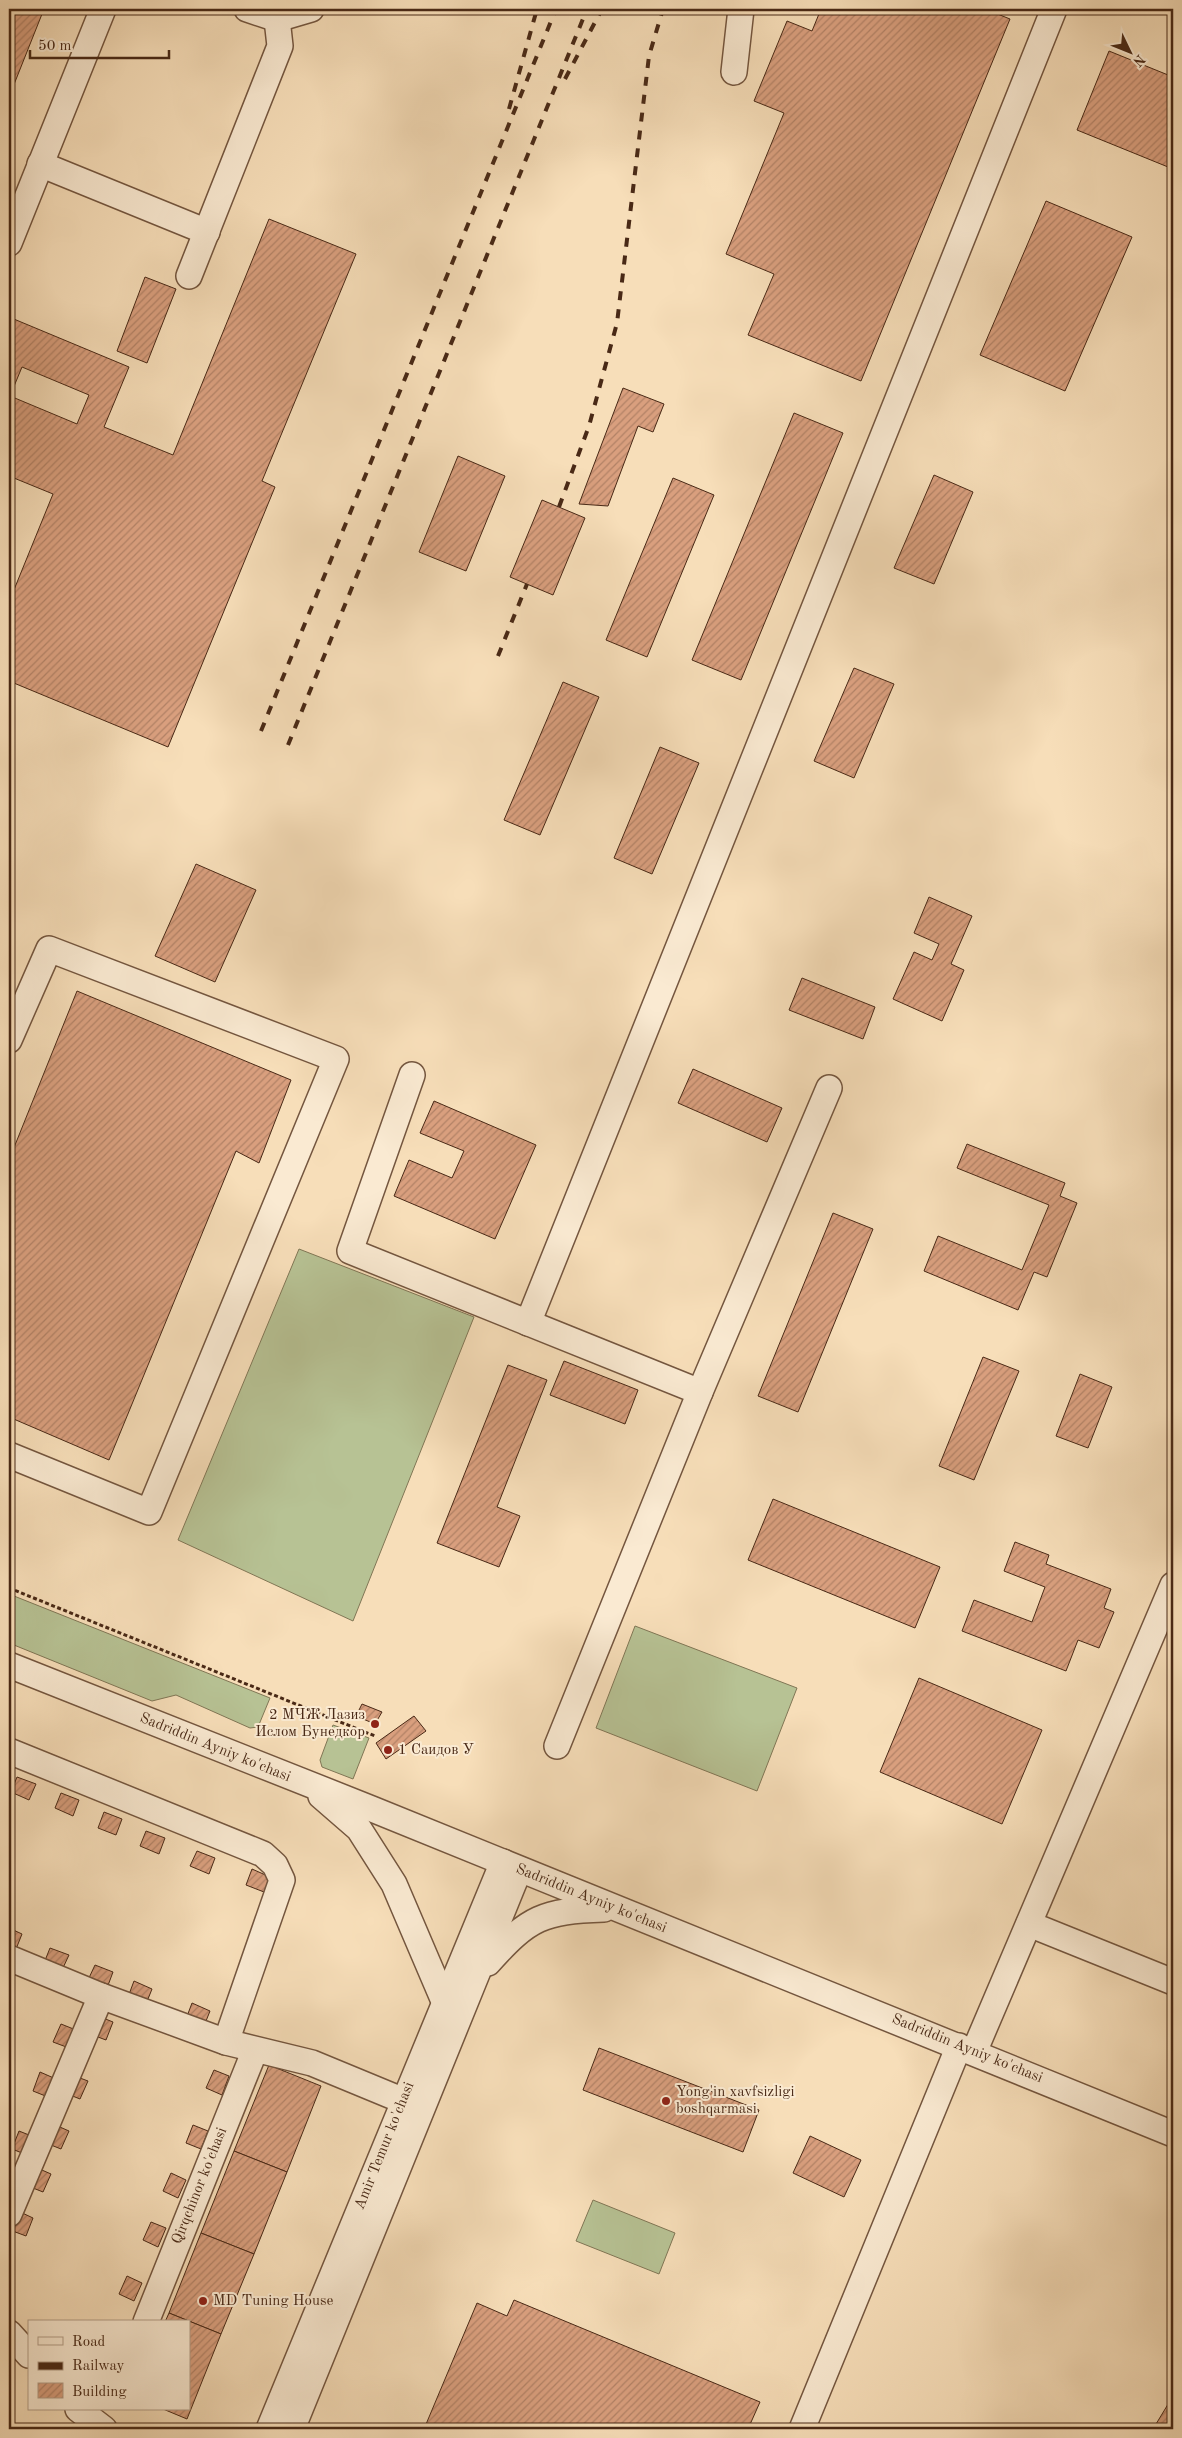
<svg xmlns="http://www.w3.org/2000/svg" width="1182" height="2438" viewBox="0 0 1182 2438" font-family="'Old Standard TT',serif">
<defs>
<pattern id="building-hatch" width="6" height="6" patternUnits="userSpaceOnUse" patternTransform="scale(1.25)"><rect width="6" height="6" fill="#d99f7e"/><path d="M-1 1l2-2M0 6l6-6M5 7l2-2" fill="none" stroke="#b28266"/></pattern>
</defs>
<rect width="100%" height="100%" fill="#f7deb9"/>
<filter id="stains"><feTurbulence type="fractalNoise" baseFrequency=".004" numOctaves="4"/><feColorMatrix values="0 0 0 0 .2 0 0 0 0 .09 0 0 0 0 .02 0 0 0 .5 -.17"/></filter>
<radialGradient id="worn" r=".72"><stop offset=".6" stop-color="#630" stop-opacity="0"/><stop offset="1" stop-color="#630" stop-opacity=".3"/></radialGradient>
<g fill="#b7c294" stroke="#807655">
<polygon points="299,1249 474,1317 353,1621 178,1540"/>
<polygon points="9,1594 270,1698 258,1727 250,1728 176,1695 152,1701 9,1643"/>
<polygon points="635,1626 797,1688 757,1791 596,1728"/>
<polygon points="333,1725 369,1738 353,1779 322,1767 320,1760"/>
<polygon points="593,2200 675,2233 659,2274 576,2241"/>
</g>
<g fill="url(#building-hatch)" stroke="#492916" fill-rule="evenodd">
<polygon points="9,9 44,9 9,97"/>
<polygon points="821,9 985,9 1010,19 861,381 748,335 774,274 726,254 784,113 754,101 787,21 812,31"/>
<polygon points="1109,51 1173,77 1173,169 1077,130"/>
<polygon points="1046,201 1132,237 1065,391 980,355"/>
<path d="M269 219 356 254 262 481 275 487 168 747 9 681V602L53 494 9 476V317L129 367 104 427 173 455ZM22 367 89 395 77 424 10 396Z"/>
<polygon points="145,277 176,289 147,363 117,351"/>
<polygon points="623,388 664,404 653,432 638,426 608,506 579,504"/>
<polygon points="794,413 843,433 741,680 692,660"/>
<polygon points="458,456 505,476 466,571 419,552"/>
<polygon points="934,475 973,492 934,584 894,568"/>
<polygon points="673,478 714,495 647,657 606,640"/>
<polygon points="542,500 585,518 553,595 510,577"/>
<polygon points="854,668 894,684 854,778 814,761"/>
<polygon points="563,682 599,697 540,835 504,820"/>
<polygon points="660,747 699,763 652,874 614,858"/>
<polygon points="196,864 256,890 215,982 155,956"/>
<polygon points="929,897 972,916 951,964 964,970 942,1021 893,999 914,952 932,960 939,944 914,933"/>
<polygon points="802,978 875,1007 863,1039 789,1010"/>
<polygon points="77,991 291,1080 259,1163 236,1151 109,1460 9,1417 9,1160"/>
<polygon points="693,1069 782,1108 767,1142 678,1103"/>
<polygon points="434,1101 536,1145 495,1239 394,1196 409,1160 452,1178 464,1151 420,1133"/>
<polygon points="967,1144 1065,1183 1060,1196 1077,1203 1047,1277 1034,1272 1018,1310 924,1271 938,1236 1022,1270 1049,1205 957,1168"/>
<polygon points="833,1213 873,1229 798,1412 758,1396"/>
<polygon points="983,1357 1019,1371 974,1480 939,1466"/>
<polygon points="564,1361 638,1390 625,1424 550,1395"/>
<polygon points="508,1365 547,1380 497,1507 520,1516 499,1567 437,1543"/>
<polygon points="1080,1374 1112,1387 1088,1448 1056,1436"/>
<polygon points="773,1499 940,1567 915,1628 748,1560"/>
<polygon points="1015,1542 1049,1555 1046,1564 1111,1589 1104,1608 1114,1612 1099,1648 1078,1640 1066,1671 962,1631 974,1600 1032,1622 1045,1587 1004,1571"/>
<polygon points="919,1678 1042,1730 1002,1824 880,1772"/>
<polygon points="362,1704 382,1712 375,1724 356,1716"/>
<polygon points="414,1716 426,1731 386,1759 376,1743"/>
<polygon points="17,1777 36,1784 29,1800 11,1792"/>
<polygon points="61,1793 79,1800 73,1816 55,1808"/>
<polygon points="104,1812 122,1819 116,1835 98,1828"/>
<polygon points="146,1831 165,1838 159,1854 140,1846"/>
<polygon points="197,1851 215,1858 209,1874 190,1866"/>
<polygon points="252,1869 270,1877 264,1892 246,1885"/>
<polygon points="9,1928 22,1934 16,1949 9,1947"/>
<polygon points="50,1948 69,1955 62,1970 44,1963"/>
<polygon points="95,1965 113,1972 107,1988 88,1980"/>
<polygon points="134,1981 152,1989 146,2004 128,1997"/>
<polygon points="192,2003 210,2011 204,2026 186,2019"/>
<polygon points="98,2016 113,2022 106,2040 90,2034"/>
<polygon points="61,2024 76,2030 69,2048 53,2042"/>
<polygon points="599,2048 759,2110 743,2152 583,2090"/>
<polygon points="269,2065 321,2086 287,2172 234,2151"/>
<polygon points="214,2070 229,2076 222,2095 206,2088"/>
<polygon points="40,2072 56,2079 48,2097 33,2091"/>
<polygon points="72,2075 88,2081 80,2099 65,2093"/>
<polygon points="53,2124 69,2131 61,2149 46,2143"/>
<polygon points="193,2125 208,2131 201,2149 186,2143"/>
<polygon points="19,2131 34,2137 27,2155 12,2149"/>
<polygon points="810,2136 861,2160 844,2197 793,2173"/>
<polygon points="234,2151 287,2172 254,2254 201,2233"/>
<polygon points="35,2167 51,2174 43,2192 28,2186"/>
<polygon points="171,2173 186,2180 178,2198 163,2191"/>
<polygon points="18,2211 33,2218 26,2236 10,2230"/>
<polygon points="151,2222 166,2228 158,2247 143,2240"/>
<polygon points="201,2233 254,2254 221,2334 169,2313"/>
<polygon points="127,2276 142,2283 134,2301 119,2294"/>
<polygon points="514,2300 760,2402 748,2429 424,2429 477,2303 507,2316"/>
<polygon points="169,2313 221,2334 187,2419 163,2409 189,2409 189,2322 165,2322"/>
<polygon points="1173,2396 1173,2429 1153,2429"/>
</g>
<g fill="none" stroke-linecap="round" stroke-linejoin="round">
<defs>
<g id="minor">
<polyline points="247,9 277,19 311,9"/>
<polyline points="734,72 741,9"/>
<polyline points="40,164 207,232"/>
<polyline points="9,243 103,9"/>
<polyline points="189,276 280,46 277,19"/>
<polyline points="9,1040 49,949 336,1059 149,1512 9,1455"/>
<polyline points="412,1075 350,1251 700,1392"/>
<polyline points="528,1323 1054,9"/>
<polyline points="9,1665 372,1809 1173,2134"/>
<polyline points="557,1746 700,1392 829,1088"/>
<polyline points="9,1751 263,1854 275,1865 282,1880 226,2042"/>
<polyline points="321,1796 359,1829 394,1884 444,2001"/>
<polyline points="1029,1924 1173,1982"/>
<polyline points="9,1958 101,1996 226,2042 312,2063 404,2101"/>
<path d="M488 1963C529 1917 543 1911 604 1909"/>
<polyline points="974,2052 1173,1585"/>
<polyline points="9,2214 101,1996"/>
<polyline points="146,2322 255,2050"/>
<polyline points="9,2333 29,2355"/>
<polyline points="78,2409 104,2429"/>
<polyline points="269,2429 503,1862"/>
<polyline points="292,2429 519,1870"/>
<polyline points="802,2429 959,2046"/>
</g>
</defs>
<use href="#minor" stroke="#74563f" stroke-width="28"/>
<polyline stroke="#492916" stroke-width="3" stroke-dasharray="4 2.5" stroke-linecap="butt" points="9,1588 375,1736"/>
<use href="#minor" stroke="#faead2" stroke-width="25"/>
<g stroke="#492916" stroke-width="4" stroke-dasharray="9 9" stroke-linecap="butt">
<polyline points="565,79 602,9"/>
<polyline points="509,109 537,9"/>
<polyline points="559,507 589,426 617,323 649,56 663,9"/>
<polyline points="498,656 527,584"/>
<polyline points="261,731 556,9"/>
<polyline points="288,745 587,9"/>
</g>
</g>
<g fill="#8f2418" stroke="#faead2" stroke-width="2">
<circle cx="375" cy="1724" r="5"/>
<circle cx="388" cy="1750" r="5"/>
<circle cx="666" cy="2101" r="5"/>
<circle cx="203" cy="2301" r="5"/>
</g>
<g text-anchor="middle" dominant-baseline="central" stroke-width="4" stroke-linejoin="round" paint-order="stroke">
<g font-size="15" fill="#492916" stroke="#faead2" text-anchor="start">
<text x="365" y="1715" text-anchor="end">2 МЧЖ Лазиз<tspan x="365" dy="17">Ислом Бунедкор</tspan></text>
<text x="398" y="1750">1 Саидов У</text>
<text x="676" y="2092">Yong'in xavfsizligi<tspan x="676" dy="17">boshqarmasi</tspan></text>
<text x="213" y="2301">MD Tuning House</text>
</g>
<g font-size="15" fill="#492916" stroke="#faead2">
<text transform="translate(215 1748) rotate(22)">Sadriddin Ayniy ko'chasi</text>
<text transform="translate(591 1899) rotate(22)">Sadriddin Ayniy ko'chasi</text>
<text transform="translate(967 2049) rotate(22)">Sadriddin Ayniy ko'chasi</text>
<text transform="translate(385 2146) rotate(-68)">Amir Temur ko'chasi</text>
<text transform="translate(200 2186) rotate(-68)">Qirqchinor ko'chasi</text>
</g>
</g>
<rect width="1182" height="2438" fill="none" stroke="#f7deb9" stroke-width="30"/>
<rect x="10" y="10" width="1162" height="2418" fill="none" stroke="#492916" stroke-width="2.5"/>
<rect x="15" y="15" width="1152" height="2408" fill="none" stroke="#492916"/>
<rect x="28" y="2320" width="162" height="90" fill="#faead2" stroke="#b39d87"/>
<rect x="38" y="2337" width="25" height="8" fill="#faead2" stroke="#b39d87"/>
<text x="72" y="2346" font-size="15" fill="#492916">Road</text>
<rect x="38" y="2362" width="25" height="8" fill="#492916" stroke="#b39d87"/>
<text x="72" y="2370" font-size="15" fill="#492916">Railway</text>
<rect x="38" y="2383" width="25" height="15" fill="url(#building-hatch)" stroke="#b39d87"/>
<text x="72" y="2396" font-size="15" fill="#492916">Building</text>
<g transform="translate(1130 52) rotate(133)" stroke="#faead2" stroke-width="4" paint-order="stroke">
<path d="M0-4L9 19L0 12L-9 19Z" fill="#492916"/>
<text y="-8" font-size="14" font-weight="bold" text-anchor="middle" fill="#492916">N</text>
</g>
<path d="M30 50v8h139v-8" fill="none" stroke="#492916" stroke-width="2.5"/>
<text x="38" y="50" font-size="15" fill="#492916" stroke="#faead2" stroke-width="4" paint-order="stroke">50 m</text>
<rect width="100%" height="100%" filter="url(#stains)"/>
<rect width="100%" height="100%" fill="url(#worn)"/>
</svg>
